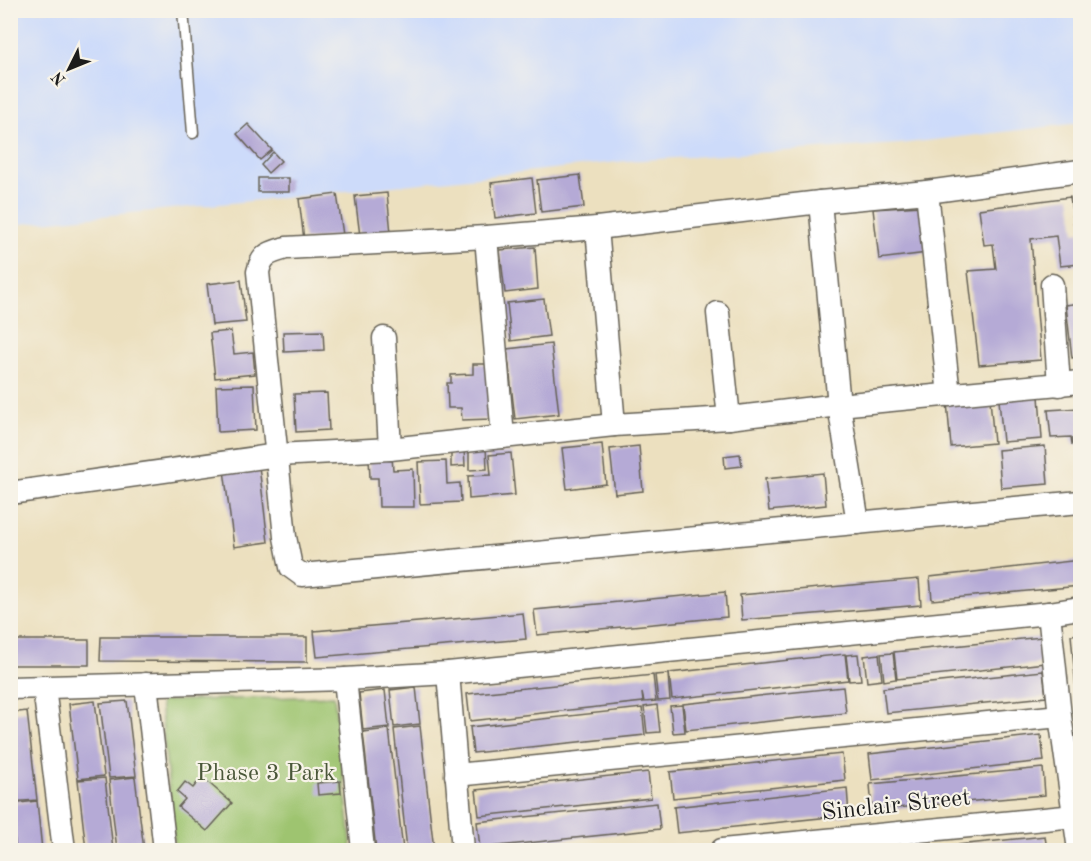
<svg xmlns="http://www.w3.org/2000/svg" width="1091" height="861" viewBox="0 0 1091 861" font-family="'Old Standard TT',serif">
<rect width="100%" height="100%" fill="#f7f3e8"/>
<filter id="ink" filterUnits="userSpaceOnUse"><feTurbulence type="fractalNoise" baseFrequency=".0167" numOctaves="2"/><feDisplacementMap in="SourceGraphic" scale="12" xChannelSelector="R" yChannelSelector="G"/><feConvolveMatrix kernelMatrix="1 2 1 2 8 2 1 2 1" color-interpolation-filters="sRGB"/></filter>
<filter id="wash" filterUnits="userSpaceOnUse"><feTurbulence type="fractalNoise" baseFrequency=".008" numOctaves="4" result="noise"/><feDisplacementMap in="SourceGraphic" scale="24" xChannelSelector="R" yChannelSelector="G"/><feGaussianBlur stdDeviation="1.35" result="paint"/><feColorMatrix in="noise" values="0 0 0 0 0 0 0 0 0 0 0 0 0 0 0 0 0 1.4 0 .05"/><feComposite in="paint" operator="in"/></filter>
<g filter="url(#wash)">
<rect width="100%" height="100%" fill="#ece0bf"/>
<polygon fill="#cddbfa" points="11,11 1080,11 1080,123 899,144 626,161 300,196 11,225"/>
<polygon fill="#9ec46f" stroke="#5d7046" stroke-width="1.5" points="334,696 352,850 175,850 160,701"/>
<g id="blocks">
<g fill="#b5aad6">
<polygon points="248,124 272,150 260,160 237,134"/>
<polygon points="273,152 281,161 268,173 261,165"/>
<polygon points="580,175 584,207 541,212 537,180"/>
<rect x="258" y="178" width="31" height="14"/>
<polygon points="532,178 536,213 495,218 491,183"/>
<polygon points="387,193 391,233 360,236 355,196"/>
<polygon points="337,194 343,235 304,240 299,199"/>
<polygon points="1070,197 1075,233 1080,232 1080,264 1060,266 1056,236 1031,239 1041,360 979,365 968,271 996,269 993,244 984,245 979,209"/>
<polygon points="922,206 927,253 879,259 873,209"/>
<polygon points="535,247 538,289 505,293 500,250"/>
<polygon points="241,280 246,322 212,325 207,284"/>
<polygon points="544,299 549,336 511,341 507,303"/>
<polygon points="1080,303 1080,357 1072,358 1066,305"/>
<polygon points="231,331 234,354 253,352 255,374 215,378 210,333"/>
<polygon points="323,331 324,350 284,352 283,332"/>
<polygon points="551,344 559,414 515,419 507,349"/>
<polygon points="473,364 488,364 491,419 462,420 461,408 448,408 447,383 451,383 451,375 473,374"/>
<polygon points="254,385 256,430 218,432 216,386"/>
<polygon points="327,393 329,430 296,432 294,394"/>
<polygon points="1039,396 1042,439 1003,442 999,400"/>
<polygon points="990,399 994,443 951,447 947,402"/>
<polygon points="1080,408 1080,445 1072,445 1071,437 1051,438 1048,410"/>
<polygon points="602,444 606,484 567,489 562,448"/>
<polygon points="469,446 486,446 487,469 469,470"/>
<polygon points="639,446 643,491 615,494 610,449"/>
<polygon points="1045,446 1048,484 1001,488 998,450"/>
<polygon points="451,449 464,449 465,466 451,467"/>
<polygon points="511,453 515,495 469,499 468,476 491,475 489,455"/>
<polygon points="740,454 742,466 725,468 724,456"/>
<polygon points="392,457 393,470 413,469 414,507 379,507 378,478 370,478 369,458"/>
<polygon points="446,461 447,484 460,483 461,502 420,504 418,462"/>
<polygon points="259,466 268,542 234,547 224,470"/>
<polygon points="823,473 826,505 769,511 765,479"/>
<polygon points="1080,560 1080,586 932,600 930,577"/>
<polygon points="919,579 921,605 742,620 740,595"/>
<polygon points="725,592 727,617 537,635 534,610"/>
<polygon points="523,613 526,639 317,657 314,631"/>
<polygon points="1080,634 1080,721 1079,721 1071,635"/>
<polygon points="101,637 307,637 307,662 100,661"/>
<polygon points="1042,637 1045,663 897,679 894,652"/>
<rect x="10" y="640" width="79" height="25"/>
<polygon points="893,653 896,679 884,681 881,654"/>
<polygon points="845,654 848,680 672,699 669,673"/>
<polygon points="858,654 861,680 849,681 846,655"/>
<polygon points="879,654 882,680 867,682 864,656"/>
<polygon points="1043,671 1046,697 886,713 883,688"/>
<polygon points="668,674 670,700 658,701 655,675"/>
<polygon points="653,675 656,701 644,702 642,693 643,702 470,721 467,694"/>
<polygon points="416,687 420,724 394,727 390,690"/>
<polygon points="843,687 846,713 686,730 683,704"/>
<polygon points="385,690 389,727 363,730 359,693"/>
<polygon points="95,701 104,776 78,779 69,704"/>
<polygon points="127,701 136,776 109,778 100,703"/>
<polygon points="657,705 660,732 647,733 644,707"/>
<polygon points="682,705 685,732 673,733 670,706"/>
<polygon points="642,708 645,735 473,753 470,727"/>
<polygon points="27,711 37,800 10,802 10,713"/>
<polygon points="420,726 431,824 434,850 407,850 406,840 394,729"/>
<polygon points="389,729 399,815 403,850 376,850 363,732"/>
<polygon points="1041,735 1044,761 872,780 869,754"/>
<polygon points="842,754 845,780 673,798 670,772"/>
<polygon points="1043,768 1045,795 872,810 870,784"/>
<polygon points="648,772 651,798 479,816 476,790"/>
<polygon points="135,777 144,850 117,850 109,780"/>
<polygon points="202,777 232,803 207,831 178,807 185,799 177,792 185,782 193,788"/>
<polygon points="105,778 113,850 86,850 78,780"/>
<polygon points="340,781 341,793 318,795 317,783"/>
<polygon points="847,788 849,815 677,833 674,807"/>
<polygon points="37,801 42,850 16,850 10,804"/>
<polygon points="657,803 660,829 480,848 477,822"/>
<polygon points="1045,836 1047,850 919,850 919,849"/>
</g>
</g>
</g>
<g filter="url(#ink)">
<use href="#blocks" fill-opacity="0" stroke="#656155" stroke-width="1.5"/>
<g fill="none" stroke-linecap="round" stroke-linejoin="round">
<defs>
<polyline id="service" points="183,10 193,133"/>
<g id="minor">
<path d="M1080 171 927 192 820 202 597 228 486 237 286 248C269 253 262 254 258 272L285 537 291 567 302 575 1080 502"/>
<polyline points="927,192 949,395"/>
<polyline points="820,202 839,405 858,523"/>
<polyline points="597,228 614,425"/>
<polyline points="486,237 503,437"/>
<polyline points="1052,285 1059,385"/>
<polyline points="718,313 729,418"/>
<polyline points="384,338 390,449"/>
<polyline points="10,493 277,455 390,449 614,425 729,418 839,405 1080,382"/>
<polyline points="1049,613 1060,716 1079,850"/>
<polyline points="448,673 463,850"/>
<polyline points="345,679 363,850"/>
<polyline points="146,684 165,850"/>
<polyline points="44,687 64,850"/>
<polyline points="10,688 345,679 448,673 1049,613 1080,608"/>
<polyline points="456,775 1060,716"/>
<polyline points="722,850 1075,816"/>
</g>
</defs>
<use href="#service" stroke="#656155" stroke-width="13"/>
<use href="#minor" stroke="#656155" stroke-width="25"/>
<use href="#service" stroke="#fff" stroke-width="10"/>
<use href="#minor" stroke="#fff" stroke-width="22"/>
</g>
</g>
<g text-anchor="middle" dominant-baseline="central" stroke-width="4.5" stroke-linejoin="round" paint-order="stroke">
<g font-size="24" fill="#4a5739" stroke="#f7f3e8">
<text x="266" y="774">Phase 3 Park</text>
</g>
<g font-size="24" fill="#1c1c1c" stroke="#f7f3e8">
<text transform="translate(896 806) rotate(-6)">Sinclair Street</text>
</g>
</g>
<rect width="1091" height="861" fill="none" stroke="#f7f3e8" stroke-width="36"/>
<g transform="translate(69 69) rotate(227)" stroke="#f7f3e8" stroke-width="4.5" paint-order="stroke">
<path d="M0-4.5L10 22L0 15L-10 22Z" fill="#1c1c1c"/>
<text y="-9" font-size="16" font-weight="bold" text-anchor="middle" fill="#1c1c1c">N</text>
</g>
</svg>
